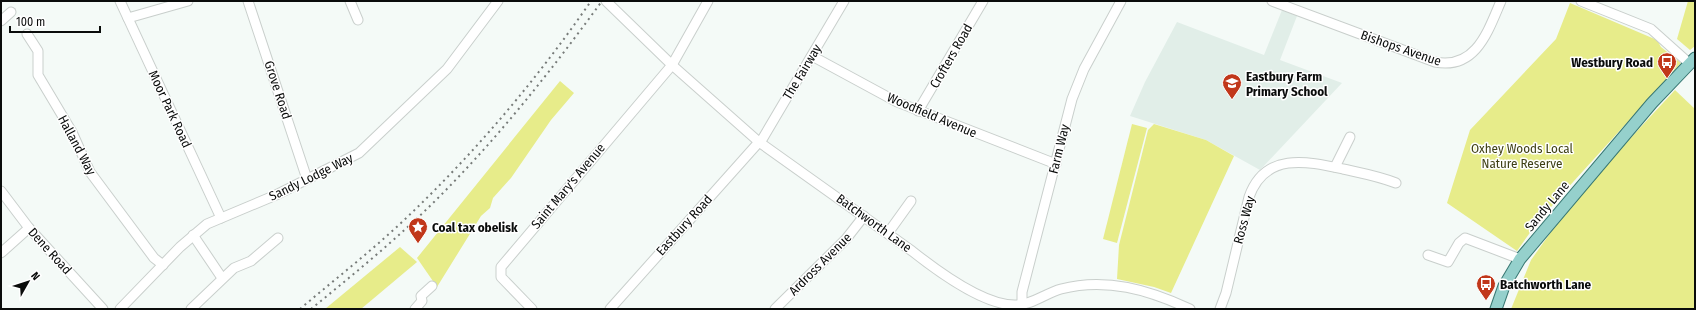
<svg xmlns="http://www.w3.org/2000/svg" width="1696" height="310" viewBox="0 0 1696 310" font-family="'Fira Sans Condensed',sans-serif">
<rect width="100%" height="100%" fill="#f4faf7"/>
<polygon fill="#e1eee8" points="1282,10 1297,16 1280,60 1342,83 1260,170 1206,140 1130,116 1145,82 1177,22 1264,55"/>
<g fill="#e7ec8a">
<polygon points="1688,1 1695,1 1695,46 1690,50 1677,39"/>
<polygon points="1570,3 1657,40 1661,47 1681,63 1564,192 1534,227 1517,251 1447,203 1470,130 1556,39"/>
<polygon points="560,81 574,93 551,120 511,178 493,198 490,208 481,216 437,287 417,258"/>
<polygon points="1675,90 1695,109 1695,309 1511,309 1531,260 1551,232 1601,170"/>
<polygon points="1132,124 1147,128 1117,243 1103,239"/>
<polygon points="1154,124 1206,140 1234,156 1171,293 1154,287 1117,279 1119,245 1148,130"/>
<polygon points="400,247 417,262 361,309 325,309"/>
</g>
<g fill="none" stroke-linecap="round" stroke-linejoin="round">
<defs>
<g id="minor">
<polyline points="120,1 221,218"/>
<polyline points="248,1 307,179"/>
<polyline points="350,1 358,20"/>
<path d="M606 1 672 65 759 142 912 251C936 270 984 306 1016 305 1032 305 1046 293 1061 289 1106 277 1149 290 1190 309"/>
<path d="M1272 1 1435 62C1476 70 1488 31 1501 1"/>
<polyline points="1581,1 1651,29 1689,63"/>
<polyline points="128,18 188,1"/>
<polyline points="1,21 11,12"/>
<polyline points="27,34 38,51 38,75 72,132 90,172 154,258 163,265"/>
<polyline points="812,56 897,102 1056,164"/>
<polyline points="918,111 983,1"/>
<polyline points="760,143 844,1"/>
<polyline points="1335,167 1350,137"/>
<polyline points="1,191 29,228 103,309"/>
<polyline points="888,233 911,201"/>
<polyline points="193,235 222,278"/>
<polyline points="1,253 29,228"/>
<polyline points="1428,255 1448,262 1459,243 1465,238 1520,259"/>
<polyline points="120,309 180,247 207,224 276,195 359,153 447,69 498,1"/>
<polyline points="191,309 234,268 251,261 278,238"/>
<polyline points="415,309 422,301 421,296 432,286"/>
<polyline points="532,309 501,277 501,267 672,65 708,1"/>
<polyline points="610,309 759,142"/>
<polyline points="775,309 846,239 864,216"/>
<polyline points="1020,309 1022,305 1022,292 1072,99 1084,69 1121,1"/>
<path d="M1220 309 1226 293 1249 197C1265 152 1306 161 1343 169 1361 173 1378 176 1396 183"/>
</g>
<polyline id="major" points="1496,309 1504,286 1520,259 1652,103 1695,58"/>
</defs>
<use href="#minor" stroke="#c9cfcc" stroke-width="11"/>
<use href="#major" stroke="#377772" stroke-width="13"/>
<use href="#minor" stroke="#fff" stroke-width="9"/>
<use href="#major" stroke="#95d0cc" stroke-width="11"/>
<g stroke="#777b79" stroke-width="2" stroke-dasharray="2 4" stroke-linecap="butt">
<path d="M300 309C334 280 369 253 402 222 473 155 535 82 591 1"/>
<path d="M311 309C354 274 398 238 437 199 498 138 551 71 602 1"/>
</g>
</g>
<defs>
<symbol id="bus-pin" viewBox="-11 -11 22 30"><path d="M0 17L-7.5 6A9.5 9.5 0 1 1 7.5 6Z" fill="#c1371a" stroke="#fff"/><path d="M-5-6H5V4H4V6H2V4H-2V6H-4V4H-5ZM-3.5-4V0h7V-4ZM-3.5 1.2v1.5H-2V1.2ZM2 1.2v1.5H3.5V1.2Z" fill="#fff"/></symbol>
<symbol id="school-pin" viewBox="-11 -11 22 30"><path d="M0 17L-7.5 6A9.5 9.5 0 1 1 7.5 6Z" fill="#c1371a" stroke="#fff"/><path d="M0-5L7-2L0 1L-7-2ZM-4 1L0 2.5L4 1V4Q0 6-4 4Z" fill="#fff"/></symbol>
<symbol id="sight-pin" viewBox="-11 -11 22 30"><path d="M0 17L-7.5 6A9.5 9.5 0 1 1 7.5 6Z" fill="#c1371a" stroke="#fff"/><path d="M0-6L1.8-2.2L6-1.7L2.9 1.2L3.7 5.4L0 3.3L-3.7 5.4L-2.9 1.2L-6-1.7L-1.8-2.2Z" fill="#fff"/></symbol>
</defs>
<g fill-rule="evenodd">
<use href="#bus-pin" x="1656" y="51" width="22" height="30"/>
<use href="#school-pin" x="1221" y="72" width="22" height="30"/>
<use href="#sight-pin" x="407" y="216" width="22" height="30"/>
<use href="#bus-pin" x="1475" y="273" width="22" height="30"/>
</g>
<g text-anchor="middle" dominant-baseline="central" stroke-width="3" stroke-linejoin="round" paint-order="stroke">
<g font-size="13" fill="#0a0c0b" stroke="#fff">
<text transform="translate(1401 48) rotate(19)">Bishops Avenue</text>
<text transform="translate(951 56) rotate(-60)">Crofters Road</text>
<text transform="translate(802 72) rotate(-59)">The Fairway</text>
<text transform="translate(278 90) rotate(72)">Grove Road</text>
<text transform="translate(170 109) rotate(65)">Moor Park Road</text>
<text transform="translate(932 115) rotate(23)">Woodfield Avenue</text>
<text transform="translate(77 145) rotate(62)">Halland Way</text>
<text transform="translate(1059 149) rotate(-76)">Farm Way</text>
<text transform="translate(311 177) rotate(-26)">Sandy Lodge Way</text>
<text transform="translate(568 186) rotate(-50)">Saint Mary's Avenue</text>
<text transform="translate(1547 206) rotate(-50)">Sandy Lane</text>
<text transform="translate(1244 220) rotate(-75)">Ross Way</text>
<text transform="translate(874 223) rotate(36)">Batchworth Lane</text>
<text transform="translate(684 225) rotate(-48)">Eastbury Road</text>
<text transform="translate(50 251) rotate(48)">Dene Road</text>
<text transform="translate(820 264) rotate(-45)">Ardross Avenue</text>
</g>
<g font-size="13" font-weight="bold" fill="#0a0c0b" stroke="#fff" text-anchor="start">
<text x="1653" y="62" text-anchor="end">Westbury Road</text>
<text x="1246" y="76">Eastbury Farm<tspan x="1246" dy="15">Primary School</tspan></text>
<text x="432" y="227">Coal tax obelisk</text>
<text x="1500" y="284">Batchworth Lane</text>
</g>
<g font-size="13" fill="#3f4015" stroke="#fff">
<text x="1522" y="148">Oxhey Woods Local<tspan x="1522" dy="15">Nature Reserve</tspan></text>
</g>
</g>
<rect width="1696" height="310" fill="none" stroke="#0a0c0b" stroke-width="4"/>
<g transform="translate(28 282) rotate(51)" stroke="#ffffff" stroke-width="3" paint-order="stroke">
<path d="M0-3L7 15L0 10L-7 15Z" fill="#0a0c0b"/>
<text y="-6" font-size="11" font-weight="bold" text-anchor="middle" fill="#0a0c0b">N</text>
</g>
<path d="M10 26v6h90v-6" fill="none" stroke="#0a0c0b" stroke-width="2"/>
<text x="16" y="26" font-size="12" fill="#0a0c0b" stroke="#ffffff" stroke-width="3" paint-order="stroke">100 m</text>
</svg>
